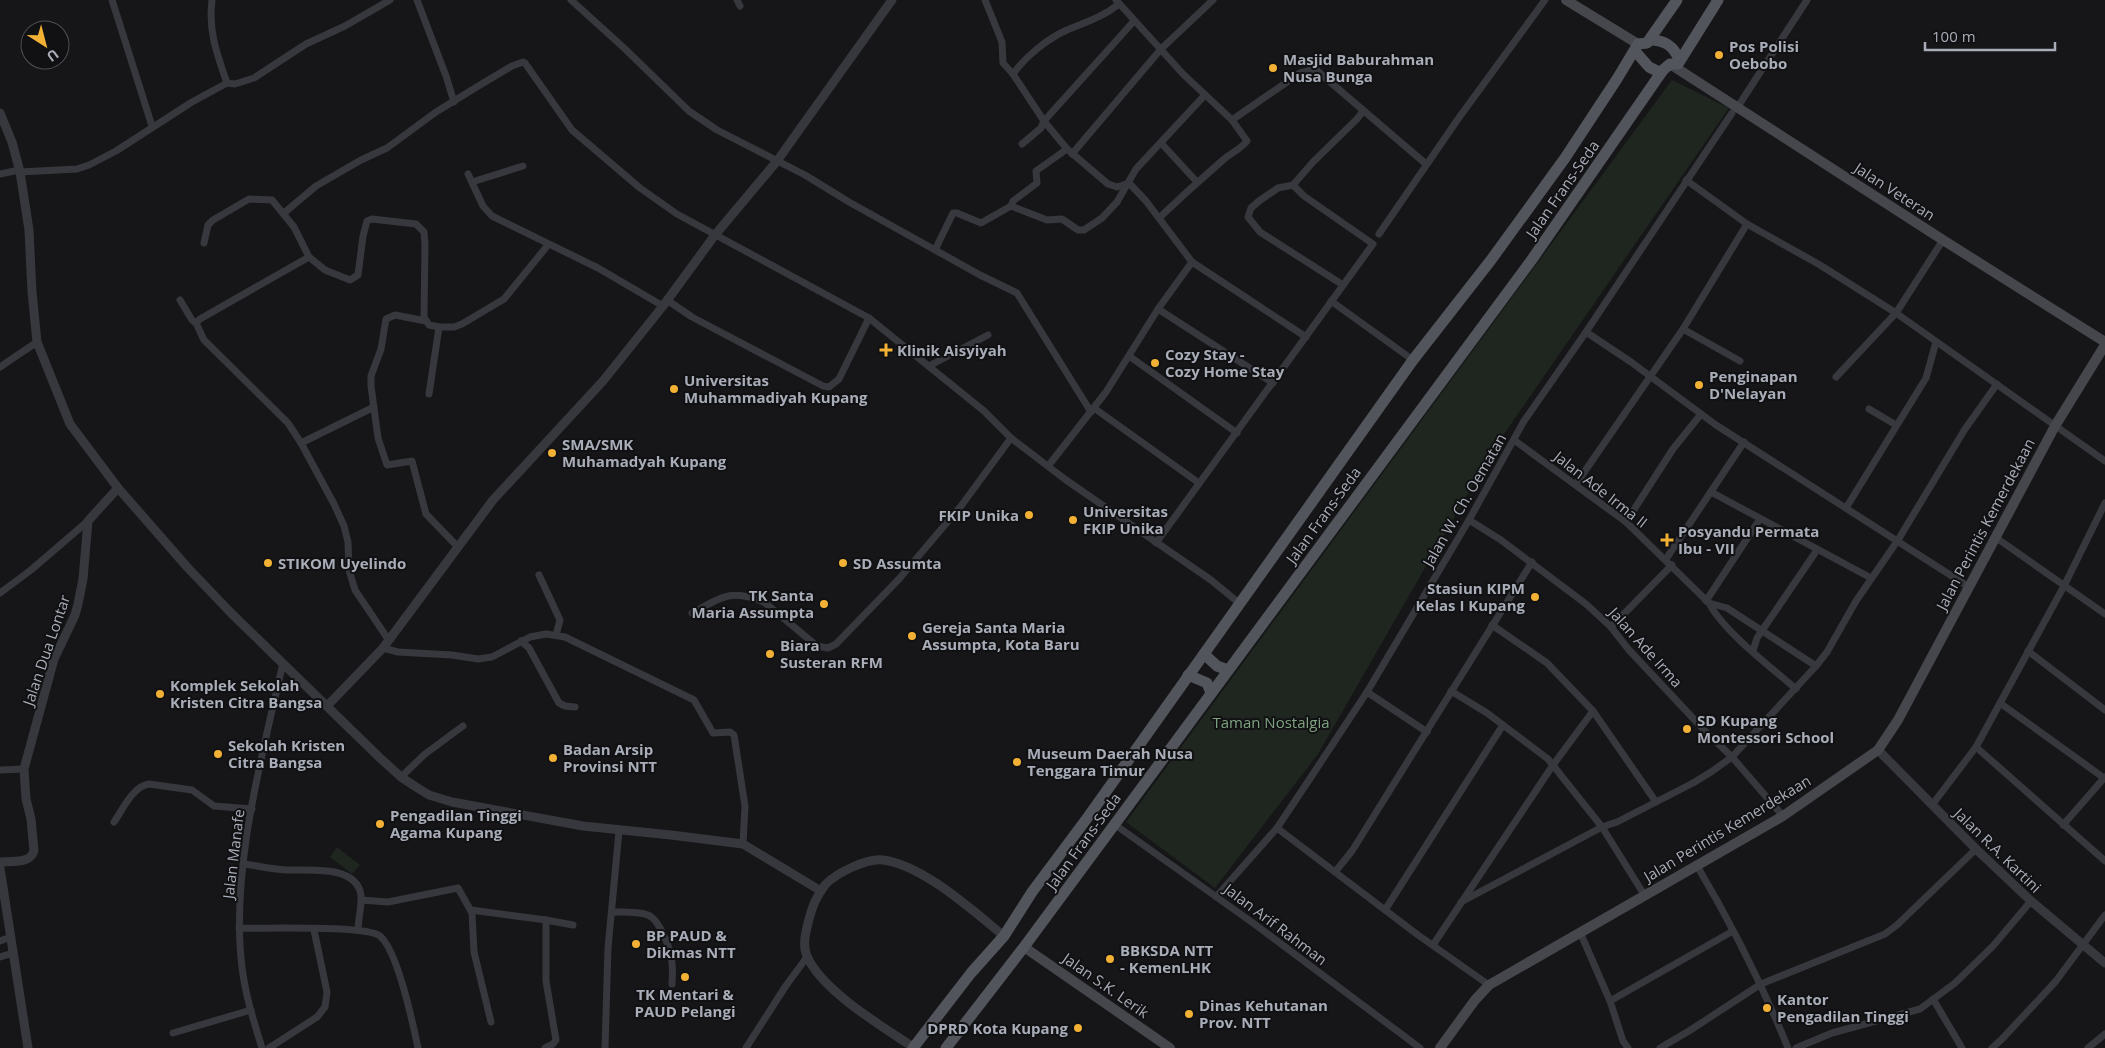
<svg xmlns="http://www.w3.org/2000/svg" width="2105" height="1048" viewBox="0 0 2105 1048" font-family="'Open Sans',sans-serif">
<rect width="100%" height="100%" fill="#161618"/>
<g fill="#1e261f">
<polygon points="1672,80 1729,108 1491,453 1318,754 1215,888 1126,822"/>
<polygon points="337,847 360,865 352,874 330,857"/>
</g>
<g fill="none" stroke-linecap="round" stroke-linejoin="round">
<g stroke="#37383d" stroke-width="7">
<polyline points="112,0 152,126"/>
<path d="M212 0C208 31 217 54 227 83"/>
<polyline points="417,0 446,76 454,102"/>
<polyline points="571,0 623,47 689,111 717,130 805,175 849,202 980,275 1017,293 1091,412"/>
<polyline points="737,0 740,6"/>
<polyline points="985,0 1002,42 1003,63 1013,74 1044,121 1067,149 1108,184 1117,187 1129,183"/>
<path d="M1116 0 1183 74 1232 120 1247 141C1241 149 1231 153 1223 160 1201 179 1180 198 1159 218"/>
<path d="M1013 74C1026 56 1047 39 1067 30 1086 22 1103 17 1119 4"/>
<polyline points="1737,108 1807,0"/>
<polyline points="1232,120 1300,73 1315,69 1426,164"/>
<polyline points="1161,143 1197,182"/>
<polyline points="1022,144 1041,128 1044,121 1134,21"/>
<polyline points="1072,154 1161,49 1213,0"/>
<polyline points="20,172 77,169 89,165 116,151 192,102 227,83 235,84 254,78 306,44 345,26 390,0"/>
<polyline points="0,174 19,170"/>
<polyline points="468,174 483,206 492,216 598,268 663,306"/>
<polyline points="1686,180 1747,224 1820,265 1896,313 1836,377"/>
<polyline points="472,182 523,166"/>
<polyline points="1129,183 1146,201 1192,262 1306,337"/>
<polyline points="1011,206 1047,220 1062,219 1078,230 1084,230 1102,218 1117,202 1136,169 1204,96"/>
<polyline points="284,213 316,186 361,160 387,148 436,112 480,85 512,66 523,62 525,63 572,130 640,188 677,214 869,318 984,411 1011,438 1066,480 1211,580 1239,603"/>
<polyline points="1379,234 1458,119 1545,0"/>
<polyline points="1943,240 1896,313 2105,461"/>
<polyline points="204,243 208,225 213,220 249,199 272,200 294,227 309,257 325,270 350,280 358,275 363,236 367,221 372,219 416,224 424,232 425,244 424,317 429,325 439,327 454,327 462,324 504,299 548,245"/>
<polyline points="935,250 953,213 957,213 981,223 1011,206 1013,201 1037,183 1036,171 1067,149"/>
<polyline points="309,257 200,319 196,323 204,340 288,423 301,443 334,504 344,526 348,542 349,570 355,590 388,639"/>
<polyline points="1343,285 1260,232 1248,217 1251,208 1259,201 1278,188 1293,185 1313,162 1357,119 1363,111"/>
<polyline points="180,300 192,320 196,323"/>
<polyline points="667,300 692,317 823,386 829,387 839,379 869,318"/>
<polyline points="1331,301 1413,360"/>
<polyline points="1158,309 1273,383"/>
<polyline points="426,321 395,315 386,319 381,349 371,376 371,386 378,438 387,465 412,461 426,514 457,546"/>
<polyline points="1683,329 1740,361"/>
<polyline points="1586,332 1631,362 1716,425 1969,587"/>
<polyline points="1129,356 1237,433"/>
<polyline points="929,366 988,335"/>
<polyline points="0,367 37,342"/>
<polyline points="429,394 439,327"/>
<polyline points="1094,408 1199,483"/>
<polyline points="1869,409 1896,425"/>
<path d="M1514 440 1626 522 1709 603C1724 632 1771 667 1796 689"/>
<polyline points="301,443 374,407"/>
<polyline points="1049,465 1106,392 1158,309 1192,262"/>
<polyline points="1576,484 1683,329 1747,224"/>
<polyline points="1711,492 1871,578"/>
<polyline points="1846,508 1926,378 1936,342"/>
<polyline points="1469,520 1501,540 1586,604 1611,627 1629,650 1705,731 1732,757 1783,816"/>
<polyline points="1626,522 1673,449 1701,414"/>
<polyline points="1995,537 2105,614"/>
<polyline points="1156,543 1373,244 1304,196 1293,185"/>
<polyline points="1666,559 1744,442"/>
<polyline points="539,575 560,620 556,635"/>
<polyline points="0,593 31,570 88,521"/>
<polyline points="1706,601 1760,519"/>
<polyline points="1709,603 1727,608 1816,666"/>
<path d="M692 613C721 597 732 588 764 602L817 646 828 648 836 644 899 579 961 506 1011 438"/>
<polyline points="1611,627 1672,565"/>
<polyline points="521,641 529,648 559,703 565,706 575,707"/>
<polyline points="383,648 398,652 452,655 478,659 492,657 530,637 546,634 565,637 694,700 713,733 730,732 734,735 745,806 743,844"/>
<polyline points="1753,651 1757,638 1817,550"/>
<polyline points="2028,651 2105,710"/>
<polyline points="1451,691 1487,713 1548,759 1602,827 1645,896"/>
<polyline points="1367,692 1427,732"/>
<polyline points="2000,703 2104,778 2105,777"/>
<polyline points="1593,711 1656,802"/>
<polyline points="1976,747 2105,861"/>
<polyline points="0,770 24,769"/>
<polyline points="401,777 425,754 463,726"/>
<polyline points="1932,805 1976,747 2064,586 2105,503"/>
<path d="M114 822C123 809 133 786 149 784L192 790 214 806 252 809"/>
<polyline points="1114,824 1253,923 1420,1048"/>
<polyline points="2063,825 2104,778"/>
<polyline points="1277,828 1418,935 1489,985"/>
<path d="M244 864C258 866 272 869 286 870 308 871 356 864 361 895 362 906 358 920 358 930"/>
<path d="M1696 864C1731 923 1762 984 1788 1048"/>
<polyline points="1335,872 1352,851 1532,562"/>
<polyline points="1216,897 1277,828 1315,771 1367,692 1469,520 1524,421 1586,332 1732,113"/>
<polyline points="361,900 388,902 458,888 472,913 474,952 491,1022"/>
<polyline points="1461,902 1602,827 1617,822 1693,783 1711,772 1732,757 1816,666 1827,652 1856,601 1898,540 1965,429 1997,384"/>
<polyline points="471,910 546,920 546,981 556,1040 553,1044 545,1048"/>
<polyline points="1385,910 1503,725"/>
<path d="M612 912C624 912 637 911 648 915 660 920 672 952 672 964 673 971 672 978 672 984"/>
<polyline points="546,920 573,925"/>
<path d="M239 928C263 929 366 925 380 936 398 951 413 1024 418 1048"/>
<polyline points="1580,932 1610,1001 1623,1041 1628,1048"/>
<polyline points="0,941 11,937"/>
<polyline points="1433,945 1553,765 1593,711 1547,663 1492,625"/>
<polyline points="0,957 13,953"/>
<polyline points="1933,999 1962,1048"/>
<polyline points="1610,1001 1733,931"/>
<polyline points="173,1033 251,1010"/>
<path d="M262 1048C254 1022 245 994 242 967 230 872 262 756 283 663"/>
<polyline points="269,1048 317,1017 325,1007 327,992 314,930"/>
<polyline points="605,1048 608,948 619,831"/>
<polyline points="746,1048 785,987 807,957"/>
<polyline points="1660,1048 1689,1031 1761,984 1885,934 1897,925 1976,849"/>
<polyline points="1796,1048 1832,1033 1920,1009 1955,983 1993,946 2031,901"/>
<polyline points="1992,1048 2002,1039 2056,981 2105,915"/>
<polyline points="2088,1048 2105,1034"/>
</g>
<g stroke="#37383d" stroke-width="9">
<polyline points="0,113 12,142 20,172 29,230 32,292 37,342 70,424 118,488 188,568 231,613 379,757 401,777 416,787 429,795 452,802 583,826 671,835 743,844 821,891"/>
<polyline points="328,705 383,648 493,500 603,381 663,306 715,235 777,161 892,0"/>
<polyline points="1878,750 1976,849 2031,901 2105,963"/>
<path d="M0 862C11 861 30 864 34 851L31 819 26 799 24 769 54 659 75 615 78 604 83 579 88 521 118 488"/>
<polyline points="0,868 28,1048"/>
<path d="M913 1047C883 1027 821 990 807 956 802 945 806 931 809 919 812 907 818 894 825 885 836 873 867 858 883 860 923 865 973 911 1004 936"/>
</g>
<g stroke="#45474d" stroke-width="10">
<polyline points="1566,0 1638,44"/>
<polyline points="1670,64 1943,240 2105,342"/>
<polyline points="1024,947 1170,1048"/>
<polyline points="1440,1048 1475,1000 1489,985 1783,816 1878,750 1898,720 2055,426 2105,345"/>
</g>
<g stroke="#53555c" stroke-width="11">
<path d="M1650 40C1665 40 1674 46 1679 60"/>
<polyline points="1635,51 1649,67 1661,73 1663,70"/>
<polyline points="1204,654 1217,666 1228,670"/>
<polyline points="1188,675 1207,683 1211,693"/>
<polyline points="913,1048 971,973 1004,936 1032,892 1088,817 1413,360 1491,260 1565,158 1617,79 1638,44 1647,43 1677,0"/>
<polyline points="946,1048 1024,947 1533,258 1663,70 1670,64 1678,64 1718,0"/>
</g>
</g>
<g fill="#f2b134" stroke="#111113" stroke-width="2">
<circle cx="1719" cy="55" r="5"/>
<circle cx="1273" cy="68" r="5"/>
<path d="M883.5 342.5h5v5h5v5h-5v5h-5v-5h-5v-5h5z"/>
<circle cx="1155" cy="363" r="5"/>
<circle cx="1699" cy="385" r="5"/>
<circle cx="674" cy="389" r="5"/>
<circle cx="552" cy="453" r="5"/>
<circle cx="1029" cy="515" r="5"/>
<circle cx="1073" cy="520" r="5"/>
<path d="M1664.5 532.5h5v5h5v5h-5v5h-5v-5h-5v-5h5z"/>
<circle cx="268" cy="563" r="5"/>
<circle cx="843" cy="563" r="5"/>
<circle cx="1535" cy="597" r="5"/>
<circle cx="824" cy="604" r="5"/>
<circle cx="912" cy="636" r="5"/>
<circle cx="770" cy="654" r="5"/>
<circle cx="160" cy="694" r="5"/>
<circle cx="1687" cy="729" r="5"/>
<circle cx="218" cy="754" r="5"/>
<circle cx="553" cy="758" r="5"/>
<circle cx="1017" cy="762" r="5"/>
<circle cx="380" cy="824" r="5"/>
<circle cx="636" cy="944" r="5"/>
<circle cx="1110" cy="959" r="5"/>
<circle cx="685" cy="977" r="5"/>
<circle cx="1767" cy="1008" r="5"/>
<circle cx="1189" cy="1014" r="5"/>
<circle cx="1078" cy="1028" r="5"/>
</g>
<g text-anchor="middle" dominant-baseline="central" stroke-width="4" stroke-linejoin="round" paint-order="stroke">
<g font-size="15" font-weight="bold" fill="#a8adb8" stroke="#111113" text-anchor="start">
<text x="1729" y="46">Pos Polisi<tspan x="1729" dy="17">Oebobo</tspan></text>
<text x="1283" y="59">Masjid Baburahman<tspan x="1283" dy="17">Nusa Bunga</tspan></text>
<text x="897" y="350">Klinik Aisyiyah</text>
<text x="1165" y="354">Cozy Stay -<tspan x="1165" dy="17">Cozy Home Stay</tspan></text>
<text x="1709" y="376">Penginapan<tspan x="1709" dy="17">D'Nelayan</tspan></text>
<text x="684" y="380">Universitas<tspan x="684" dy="17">Muhammadiyah Kupang</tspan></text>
<text x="562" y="444">SMA/SMK<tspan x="562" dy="17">Muhamadyah Kupang</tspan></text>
<text x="1083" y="511">Universitas<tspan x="1083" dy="17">FKIP Unika</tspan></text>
<text x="1019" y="515" text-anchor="end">FKIP Unika</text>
<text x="1678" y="531">Posyandu Permata<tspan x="1678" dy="17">Ibu - VII</tspan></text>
<text x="278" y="563">STIKOM Uyelindo</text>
<text x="853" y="563">SD Assumta</text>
<text x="1525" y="588" text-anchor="end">Stasiun KIPM<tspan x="1525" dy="17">Kelas I Kupang</tspan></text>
<text x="814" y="595" text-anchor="end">TK Santa<tspan x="814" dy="17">Maria Assumpta</tspan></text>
<text x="922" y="627">Gereja Santa Maria<tspan x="922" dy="17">Assumpta, Kota Baru</tspan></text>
<text x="780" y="645">Biara<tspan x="780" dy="17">Susteran RFM</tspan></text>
<text x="170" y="685">Komplek Sekolah<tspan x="170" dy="17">Kristen Citra Bangsa</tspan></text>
<text x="1697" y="720">SD Kupang<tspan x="1697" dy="17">Montessori School</tspan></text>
<text x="228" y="745">Sekolah Kristen<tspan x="228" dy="17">Citra Bangsa</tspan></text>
<text x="563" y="749">Badan Arsip<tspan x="563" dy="17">Provinsi NTT</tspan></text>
<text x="1027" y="753">Museum Daerah Nusa<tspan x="1027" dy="17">Tenggara Timur</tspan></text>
<text x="390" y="815">Pengadilan Tinggi<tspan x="390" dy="17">Agama Kupang</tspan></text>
<text x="646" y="935">BP PAUD &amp;<tspan x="646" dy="17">Dikmas NTT</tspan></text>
<text x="1120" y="950">BBKSDA NTT<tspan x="1120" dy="17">- KemenLHK</tspan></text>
<text x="685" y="994" text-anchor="middle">TK Mentari &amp;<tspan x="685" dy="17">PAUD Pelangi</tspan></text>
<text x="1777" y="999">Kantor<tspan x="1777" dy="17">Pengadilan Tinggi</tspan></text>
<text x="1199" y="1005">Dinas Kehutanan<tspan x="1199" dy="17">Prov. NTT</tspan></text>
<text x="1068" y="1028" text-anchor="end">DPRD Kota Kupang</text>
</g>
<g font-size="15" fill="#a8adb8" stroke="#111113">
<text transform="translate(1562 189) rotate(-55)">Jalan Frans-Seda</text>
<text transform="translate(1895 191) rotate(33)">Jalan Veteran</text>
<text transform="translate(1601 489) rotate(38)">Jalan Ade Irma II</text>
<text transform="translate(1464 500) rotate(-60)">Jalan W. Ch. Oematan</text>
<text transform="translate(1323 515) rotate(-54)">Jalan Frans-Seda</text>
<text transform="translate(1985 524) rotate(-62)">Jalan Perintis Kemerdekaan</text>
<text transform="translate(1646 647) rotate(48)">Jalan Ade Irma</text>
<text transform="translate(46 650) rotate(-71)">Jalan Dua Lontar</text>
<text transform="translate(1727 828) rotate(-31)">Jalan Perintis Kemerdekaan</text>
<text transform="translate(1083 841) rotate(-54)">Jalan Frans-Seda</text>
<text transform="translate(1998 850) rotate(44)">Jalan R.A. Kartini</text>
<text transform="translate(233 854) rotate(-83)">Jalan Manafe</text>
<text transform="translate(1276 924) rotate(37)">Jalan Arif Rahman</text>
<text transform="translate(1106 985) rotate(35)">Jalan S.K. Lerik</text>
</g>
<g font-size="15" fill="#7fa381" stroke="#111113">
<text x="1271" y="722">Taman Nostalgia</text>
</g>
</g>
<g transform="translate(45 45) rotate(144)"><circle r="24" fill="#111113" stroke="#4d4f55"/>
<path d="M0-4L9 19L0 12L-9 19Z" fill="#f2b134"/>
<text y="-8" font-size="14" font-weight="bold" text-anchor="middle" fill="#a8adb8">U</text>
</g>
<path d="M1925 42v8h130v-8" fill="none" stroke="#a8adb8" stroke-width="2.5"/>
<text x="1932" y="42" font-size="15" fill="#a8adb8" stroke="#111113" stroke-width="4" paint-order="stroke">100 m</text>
</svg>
